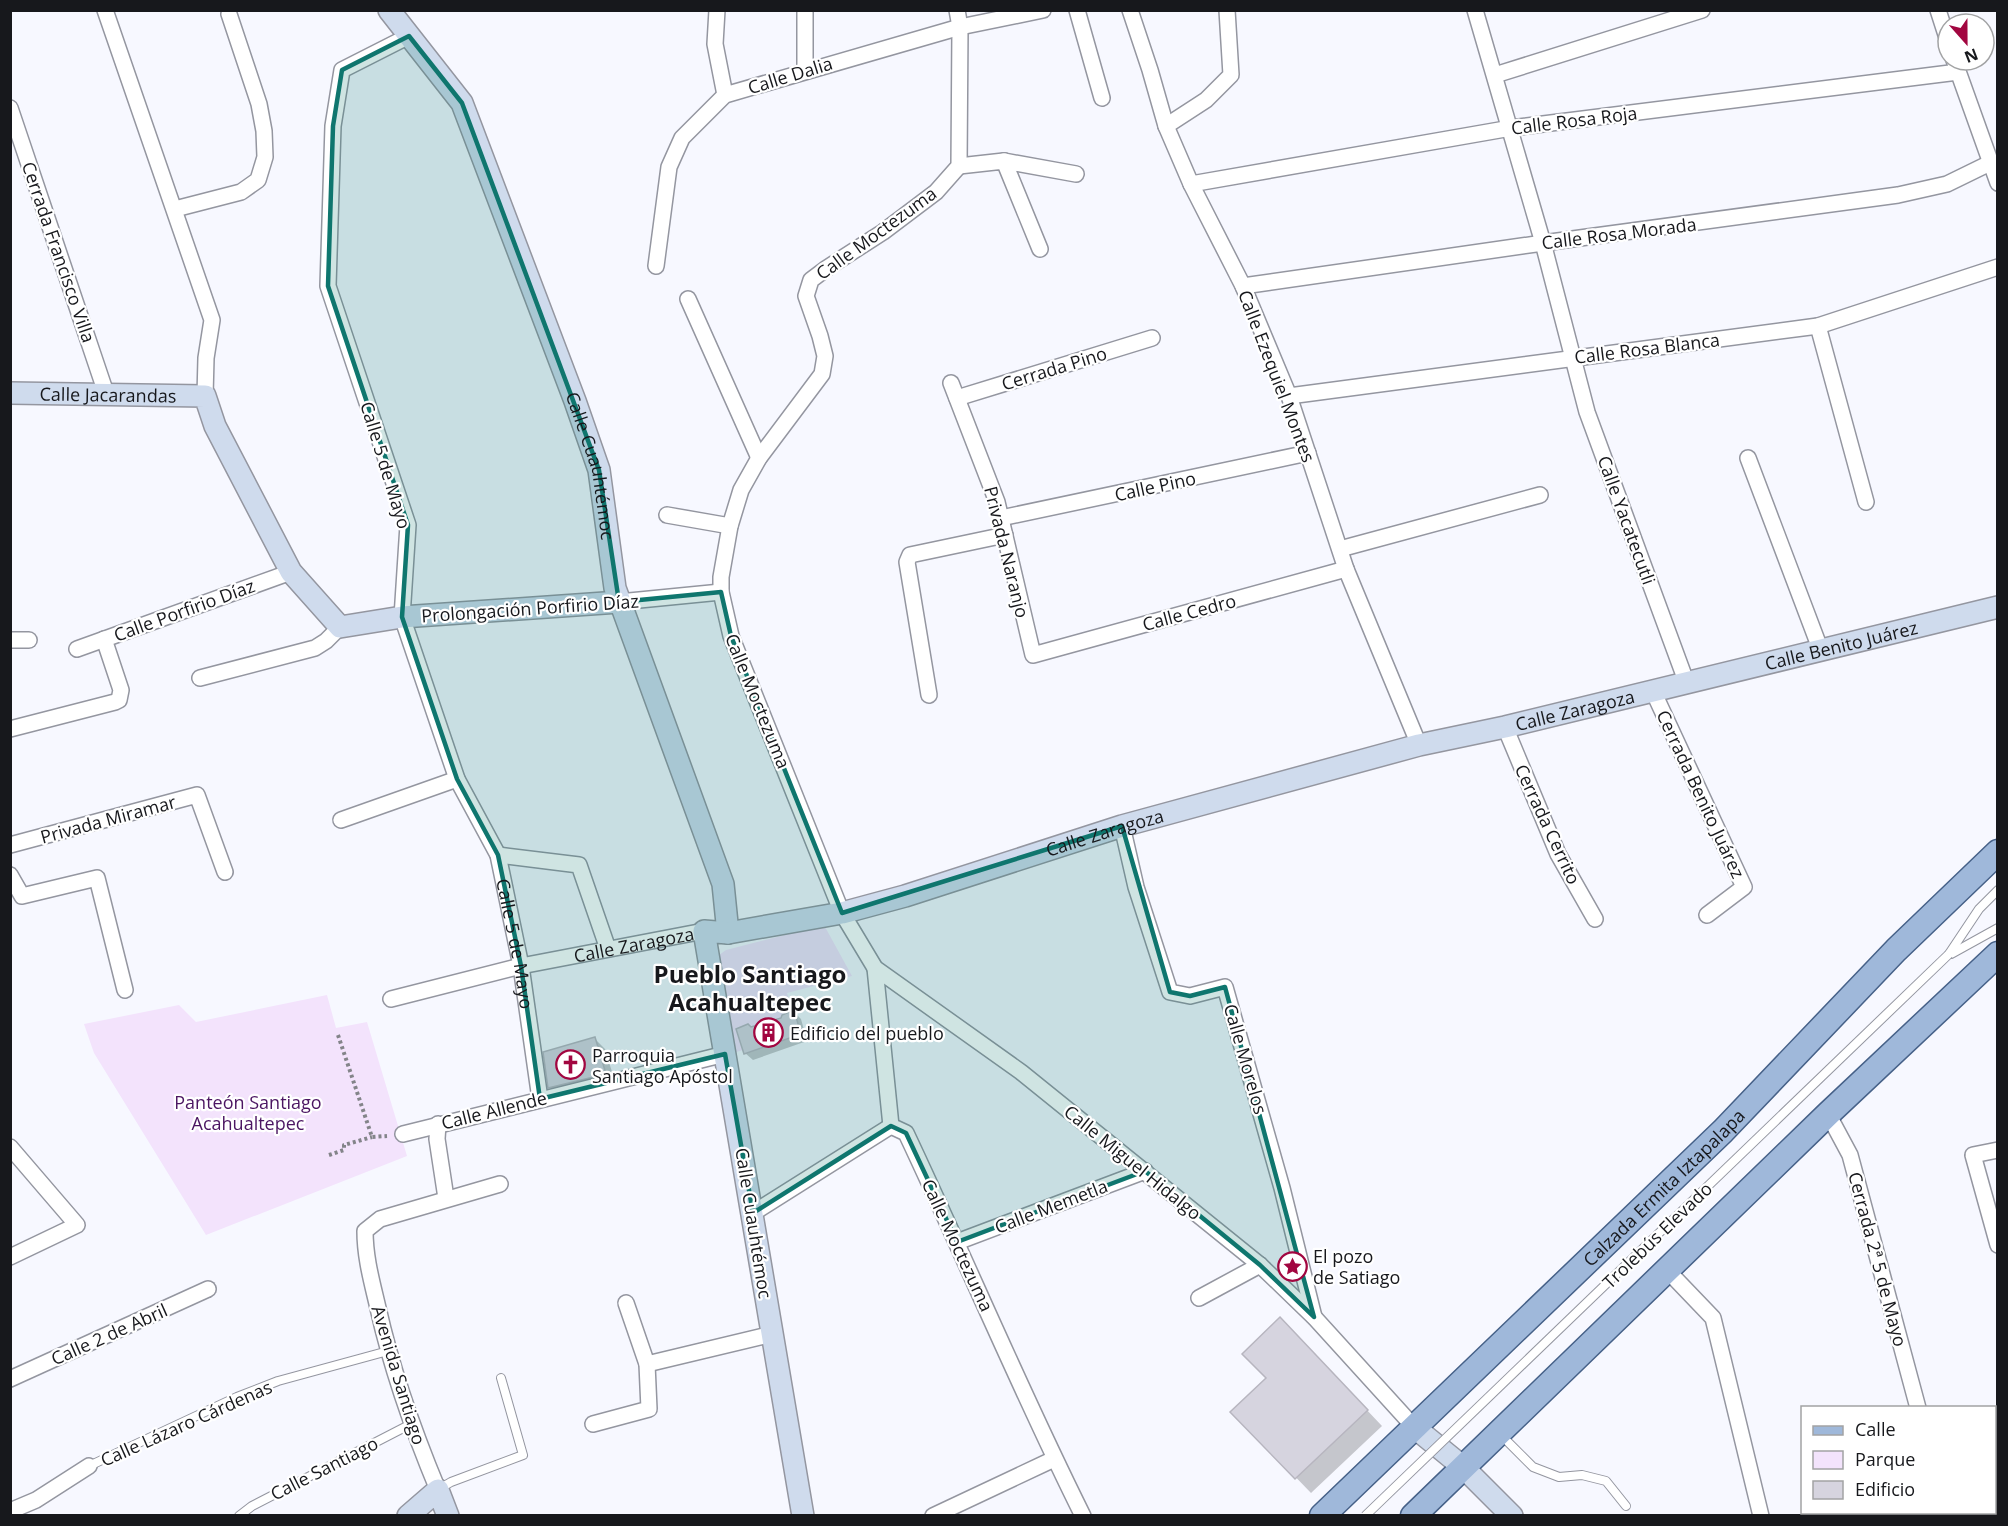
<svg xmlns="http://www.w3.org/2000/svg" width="2008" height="1526" viewBox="0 0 2008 1526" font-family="'Open Sans',sans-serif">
<rect width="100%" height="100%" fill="#f7f8ff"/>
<g fill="#f3e3fc">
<polygon points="824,925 852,976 787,993 799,1034 733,1053 715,958 726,950"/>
<polygon points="327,995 336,1028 367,1022 407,1156 206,1235 94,1053 84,1024 179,1005 196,1022"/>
</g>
<g fill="#0003">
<polygon points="794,1012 801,1019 807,1041 753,1060 745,1053 751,1029 782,1019"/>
<polygon points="594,1038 605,1049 616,1085 561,1098 550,1087"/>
<polygon points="1295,1334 1382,1426 1311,1493 1233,1412 1268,1378"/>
</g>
<g fill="#d6d4df" stroke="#b7b5bf" stroke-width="1.5">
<polygon points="794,1010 801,1034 744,1054 736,1029 748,1024 751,1027 781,1018 782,1015"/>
<polygon points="595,1037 606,1074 548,1088 543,1052"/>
<polygon points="1280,1317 1368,1410 1295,1479 1230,1412 1266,1378 1242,1354"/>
</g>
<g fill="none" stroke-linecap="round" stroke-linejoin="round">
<defs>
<g id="lane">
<polyline points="1949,954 1979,909 1998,890"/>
<polyline points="1951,954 1998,928"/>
<polyline points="1502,1436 1533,1467 1559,1477 1582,1475 1606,1481 1626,1506"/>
<polyline points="89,1466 237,1397 278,1381 388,1351"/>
<polyline points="439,1489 451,1482 523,1455 501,1378"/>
<polyline points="239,1516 252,1506 411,1424"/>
</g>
<g id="street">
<polyline points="105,10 212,320 206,358 205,396"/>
<polyline points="717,10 715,44 725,95"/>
<polyline points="957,10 960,27 959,166 936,192 883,232 827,268 811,280 806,296 820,336 825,356 822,374 759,458 741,490 730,526 721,577 721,592 731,636 842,913 875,968 1021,1072 1260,1265 1314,1317 1414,1427"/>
<polyline points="1077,10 1102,98"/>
<polyline points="1130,10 1150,70 1166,126 1191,184 1243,286 1289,396 1346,569 1419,745"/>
<polyline points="1475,10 1543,243 1587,412 1686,681"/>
<polyline points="1938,10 1948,41"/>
<path id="s1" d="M409 36 342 70 333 126 328 286 408 525 402 617 457 779 498 855 521 966 540 1099"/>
<polyline points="1954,60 1998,183"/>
<polyline points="805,70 805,10"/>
<polyline points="1495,75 1702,10"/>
<polyline points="10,108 107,396"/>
<polyline points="1166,126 1206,100 1231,75 1227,10"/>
<polyline points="1004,161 1076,174"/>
<polyline points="959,166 1004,161 1040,249"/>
<polyline points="1191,184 1511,128 1958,72"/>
<polyline points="175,209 241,192 258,180 265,157 264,131 259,104 229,14"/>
<polyline points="656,266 669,167 682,138 725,95 960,27 1043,10"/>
<polyline points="1243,286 1543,243 1898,195 1947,184 1990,163"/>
<polyline points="688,299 759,458"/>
<polyline points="1818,326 1866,502"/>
<polyline points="951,383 997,502 1033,655 1346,569"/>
<polyline points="1289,396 1818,326 1998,267"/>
<polyline points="957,398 1152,338"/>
<polyline points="1748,458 1821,651"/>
<polyline points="667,515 730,526"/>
<polyline points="1001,518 1308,453"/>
<polyline points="1340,549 1540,495"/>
<polyline points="619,602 721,592"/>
<polyline points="10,640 29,640"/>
<polyline points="77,649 291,572"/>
<polyline points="200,678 315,648 326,641 340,627"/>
<polyline points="1653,691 1744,887 1707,915"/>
<polyline points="929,695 907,562 910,555 1005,535"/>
<polyline points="1505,727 1558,854 1595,919"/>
<polyline points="10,729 115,702 119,700 121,690 104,639"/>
<polyline points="341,820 457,779"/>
<polyline points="1122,826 1136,887 1170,992 1190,996 1225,987 1282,1188 1314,1317"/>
<polyline points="10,845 197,795 225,872"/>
<polyline points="498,855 579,865 608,949"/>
<polyline points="10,875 22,896 97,878 125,990"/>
<path d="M875 968 891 1126 906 1133C966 1260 1020 1390 1083 1516"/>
<path id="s2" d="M391 999 521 966 704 931"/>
<polyline points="1828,1114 1850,1155 1918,1408"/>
<polyline points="438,1124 437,1139 446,1198"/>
<polyline points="403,1134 725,1054"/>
<polyline points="10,1147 77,1225 10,1257"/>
<polyline points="1998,1150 1973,1155 1998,1245"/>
<polyline points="753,1213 891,1126"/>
<polyline points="957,1242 1145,1171"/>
<polyline points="1667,1270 1713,1318 1761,1516"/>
<polyline points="1199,1298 1260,1265"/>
<polyline points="647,1364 772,1334"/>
<polyline points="10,1379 208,1289"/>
<polyline points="593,1424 649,1409 647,1364 626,1303"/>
<path d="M438 1490C413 1430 392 1371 378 1308 372 1282 365 1258 365 1231L380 1219 500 1184"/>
<polyline points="10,1511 36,1500 89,1466"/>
<polyline points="933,1516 1054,1459"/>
</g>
<g id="secondary">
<path id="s3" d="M389 10 462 103 575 401 599 470 615 588 723 884 728 933"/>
<path id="s4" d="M10 393 205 396 215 426 291 572 340 627 402 617 619 602"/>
<polyline points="1414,1427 1463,1467 1512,1516"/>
<polyline points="408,1516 438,1490 448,1516"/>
<path id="s5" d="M803 1516 704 931 728 933 842 913 905 896 1122 826 1419 745 1505 727 1998 607"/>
</g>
<g id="primary">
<path id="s6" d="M1322 1516 1723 1131 1896 950 1998 852"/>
<polyline points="1413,1516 1828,1114 1998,954"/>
</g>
</defs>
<use href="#lane" stroke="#9496a0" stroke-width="10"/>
<use href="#street" stroke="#9496a0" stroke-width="18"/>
<use href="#secondary" stroke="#9496a0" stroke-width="24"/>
<use href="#primary" stroke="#466188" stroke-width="27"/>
<g stroke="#838489" stroke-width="4" stroke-dasharray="3 3" stroke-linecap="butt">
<polyline points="338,1035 372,1137 387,1136"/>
<polyline points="329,1155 344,1150 344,1145 372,1137"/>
</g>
<use href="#lane" stroke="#fff" stroke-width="8"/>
<use href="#street" stroke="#fff" stroke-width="15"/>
<use href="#secondary" stroke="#cfdbed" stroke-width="21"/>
<use href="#primary" stroke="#9fb8da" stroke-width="24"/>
<defs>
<polyline id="lane-bridge" points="1365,1516 1949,954"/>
</defs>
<use href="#lane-bridge" stroke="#9496a0" stroke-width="10" stroke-linecap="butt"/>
<use href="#lane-bridge" stroke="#fff" stroke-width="8"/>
</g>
<path fill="#0f766e" fill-opacity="0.2" stroke="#0f766e" stroke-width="4.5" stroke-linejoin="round" d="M409 36 462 103 599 470 619 602 721 592 731 636 842 913 1122 826 1170 992 1190 996 1225 987 1314 1317 1260 1265 1145 1171 957 1242 906 1133 891 1126 753 1213 725 1054 540 1099 521 966 498 855 457 779 402 617 408 525 328 286 333 126 342 70Z"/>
<defs>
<symbol id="building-ring" viewBox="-11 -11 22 22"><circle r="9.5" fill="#fff" stroke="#a20640" stroke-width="1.5"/><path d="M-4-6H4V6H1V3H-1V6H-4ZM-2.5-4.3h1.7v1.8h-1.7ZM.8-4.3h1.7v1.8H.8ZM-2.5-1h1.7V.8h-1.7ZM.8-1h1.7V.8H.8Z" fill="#a20640"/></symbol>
<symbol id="church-ring" viewBox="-11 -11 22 22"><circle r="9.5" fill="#fff" stroke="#a20640" stroke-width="1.5"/><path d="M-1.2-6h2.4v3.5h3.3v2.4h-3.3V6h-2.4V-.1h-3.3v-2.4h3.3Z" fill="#a20640"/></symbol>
<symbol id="sight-ring" viewBox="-11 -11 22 22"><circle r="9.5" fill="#fff" stroke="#a20640" stroke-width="1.5"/><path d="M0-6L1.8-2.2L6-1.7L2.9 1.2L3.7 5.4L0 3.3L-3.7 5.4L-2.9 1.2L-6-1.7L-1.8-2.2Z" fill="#a20640"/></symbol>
</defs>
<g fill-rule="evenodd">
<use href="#building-ring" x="752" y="1016" width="33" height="33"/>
<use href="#church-ring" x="554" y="1048" width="33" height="33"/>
<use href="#sight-ring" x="1276" y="1250" width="33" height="33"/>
</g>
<g text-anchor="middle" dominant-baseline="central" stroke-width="4.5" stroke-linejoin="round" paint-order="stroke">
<g font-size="18" fill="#17181c" stroke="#fff">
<text transform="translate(790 75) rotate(-17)">Calle Dalia</text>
<text transform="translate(1574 120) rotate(-7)">Calle Rosa Roja</text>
<text transform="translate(876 233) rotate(-36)">Calle Moctezuma</text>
<text transform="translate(1619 233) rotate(-7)">Calle Rosa Morada</text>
<text transform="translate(59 252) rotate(71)">Cerrada Francisco Villa</text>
<text transform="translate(1647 348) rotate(-7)">Calle Rosa Blanca</text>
<text transform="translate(1054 368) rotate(-17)">Cerrada Pino</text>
<text transform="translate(1277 376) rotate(69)">Calle Ezequiel Montes</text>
<text stroke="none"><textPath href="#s4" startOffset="98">Calle Jacarandas</textPath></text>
<text transform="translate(386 465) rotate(73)">Calle 5 de Mayo</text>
<text stroke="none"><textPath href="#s3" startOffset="504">Calle Cuauhtémoc</textPath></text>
<text transform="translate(1155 486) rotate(-12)">Calle Pino</text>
<text transform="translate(1627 520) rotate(70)">Calle Yacatecutli</text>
<text transform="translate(1007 552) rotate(76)">Privada Naranjo</text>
<text transform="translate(530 608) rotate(-4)">Prolongación Porfirio Díaz</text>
<text transform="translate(184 610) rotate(-20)">Calle Porfirio Díaz</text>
<text transform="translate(1189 612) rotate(-15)">Calle Cedro</text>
<text stroke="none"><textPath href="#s5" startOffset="1768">Calle Benito Juárez</textPath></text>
<text transform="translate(758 701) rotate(68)">Calle Moctezuma</text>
<text stroke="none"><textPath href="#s5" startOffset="1494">Calle Zaragoza</textPath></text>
<text transform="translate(1701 794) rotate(65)">Cerrada Benito Juárez</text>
<text transform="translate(108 819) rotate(-15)">Privada Miramar</text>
<text transform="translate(1548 824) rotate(65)">Cerrada Cerrito</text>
<text stroke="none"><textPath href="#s5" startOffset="1008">Calle Zaragoza</textPath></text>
<text stroke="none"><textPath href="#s1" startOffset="984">Calle 5 de Mayo</textPath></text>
<text stroke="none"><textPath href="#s2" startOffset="249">Calle Zaragoza</textPath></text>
<text transform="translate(1246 1059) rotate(74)">Calle Morelos</text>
<text transform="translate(494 1110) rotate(-14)">Calle Allende</text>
<text transform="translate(1133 1162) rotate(39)">Calle Miguel Hidalgo</text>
<text stroke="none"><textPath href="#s6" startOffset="474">Calzada Ermita Iztapalapa</textPath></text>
<text transform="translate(1051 1206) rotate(-21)">Calle Memetla</text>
<text transform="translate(754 1223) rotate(81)">Calle Cuauhtémoc</text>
<text transform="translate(1657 1235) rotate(-44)">Trolebús Elevado</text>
<text transform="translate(958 1245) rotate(65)">Calle Moctezuma</text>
<text transform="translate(1878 1259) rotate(75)">Cerrada 2ª 5 de Mayo</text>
<text transform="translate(109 1334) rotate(-24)">Calle 2 de Abril</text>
<text transform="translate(399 1375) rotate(73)">Avenida Santiago</text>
<text transform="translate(186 1423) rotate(-24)">Calle Lázaro Cárdenas</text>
<text transform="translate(324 1468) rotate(-27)">Calle Santiago</text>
</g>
<g font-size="18" fill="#17181c" stroke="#fff" text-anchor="start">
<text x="790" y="1033">Edificio del pueblo</text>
<text x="592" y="1055">Parroquia<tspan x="592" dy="21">Santiago Apóstol</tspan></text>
<text x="1313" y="1256">El pozo<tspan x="1313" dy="21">de Satiago</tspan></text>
</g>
<g font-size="18" fill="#4b1562" stroke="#fff">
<text x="248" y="1102">Panteón Santiago<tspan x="248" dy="21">Acahualtepec</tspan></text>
</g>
<g font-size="24" font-weight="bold" fill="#17181c" stroke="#fff">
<text x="750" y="973">Pueblo Santiago<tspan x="750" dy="28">Acahualtepec</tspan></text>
</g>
</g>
<rect width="2008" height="1526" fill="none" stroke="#17181c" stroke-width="24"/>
<rect x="1801" y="1406" width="195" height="108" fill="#ffffff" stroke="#a2a3a4" stroke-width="1.5"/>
<rect x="1813" y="1426" width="30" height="9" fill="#9fb8da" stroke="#a2a3a4" stroke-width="1.5"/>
<text x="1855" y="1436" font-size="18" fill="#17181c">Calle</text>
<rect x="1813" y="1451" width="30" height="18" fill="#f3e3fc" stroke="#a2a3a4" stroke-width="1.5"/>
<text x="1855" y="1466" font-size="18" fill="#17181c">Parque</text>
<rect x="1813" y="1481" width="30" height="18" fill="#d6d4df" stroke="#a2a3a4" stroke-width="1.5"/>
<text x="1855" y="1496" font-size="18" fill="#17181c">Edificio</text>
<g transform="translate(1966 42) rotate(159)"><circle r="28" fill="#ffffff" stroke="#a2a3a4" stroke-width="1.5"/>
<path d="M0-4.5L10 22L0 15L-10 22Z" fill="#a20640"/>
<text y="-9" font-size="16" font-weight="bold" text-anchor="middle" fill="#17181c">N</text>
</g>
</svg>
